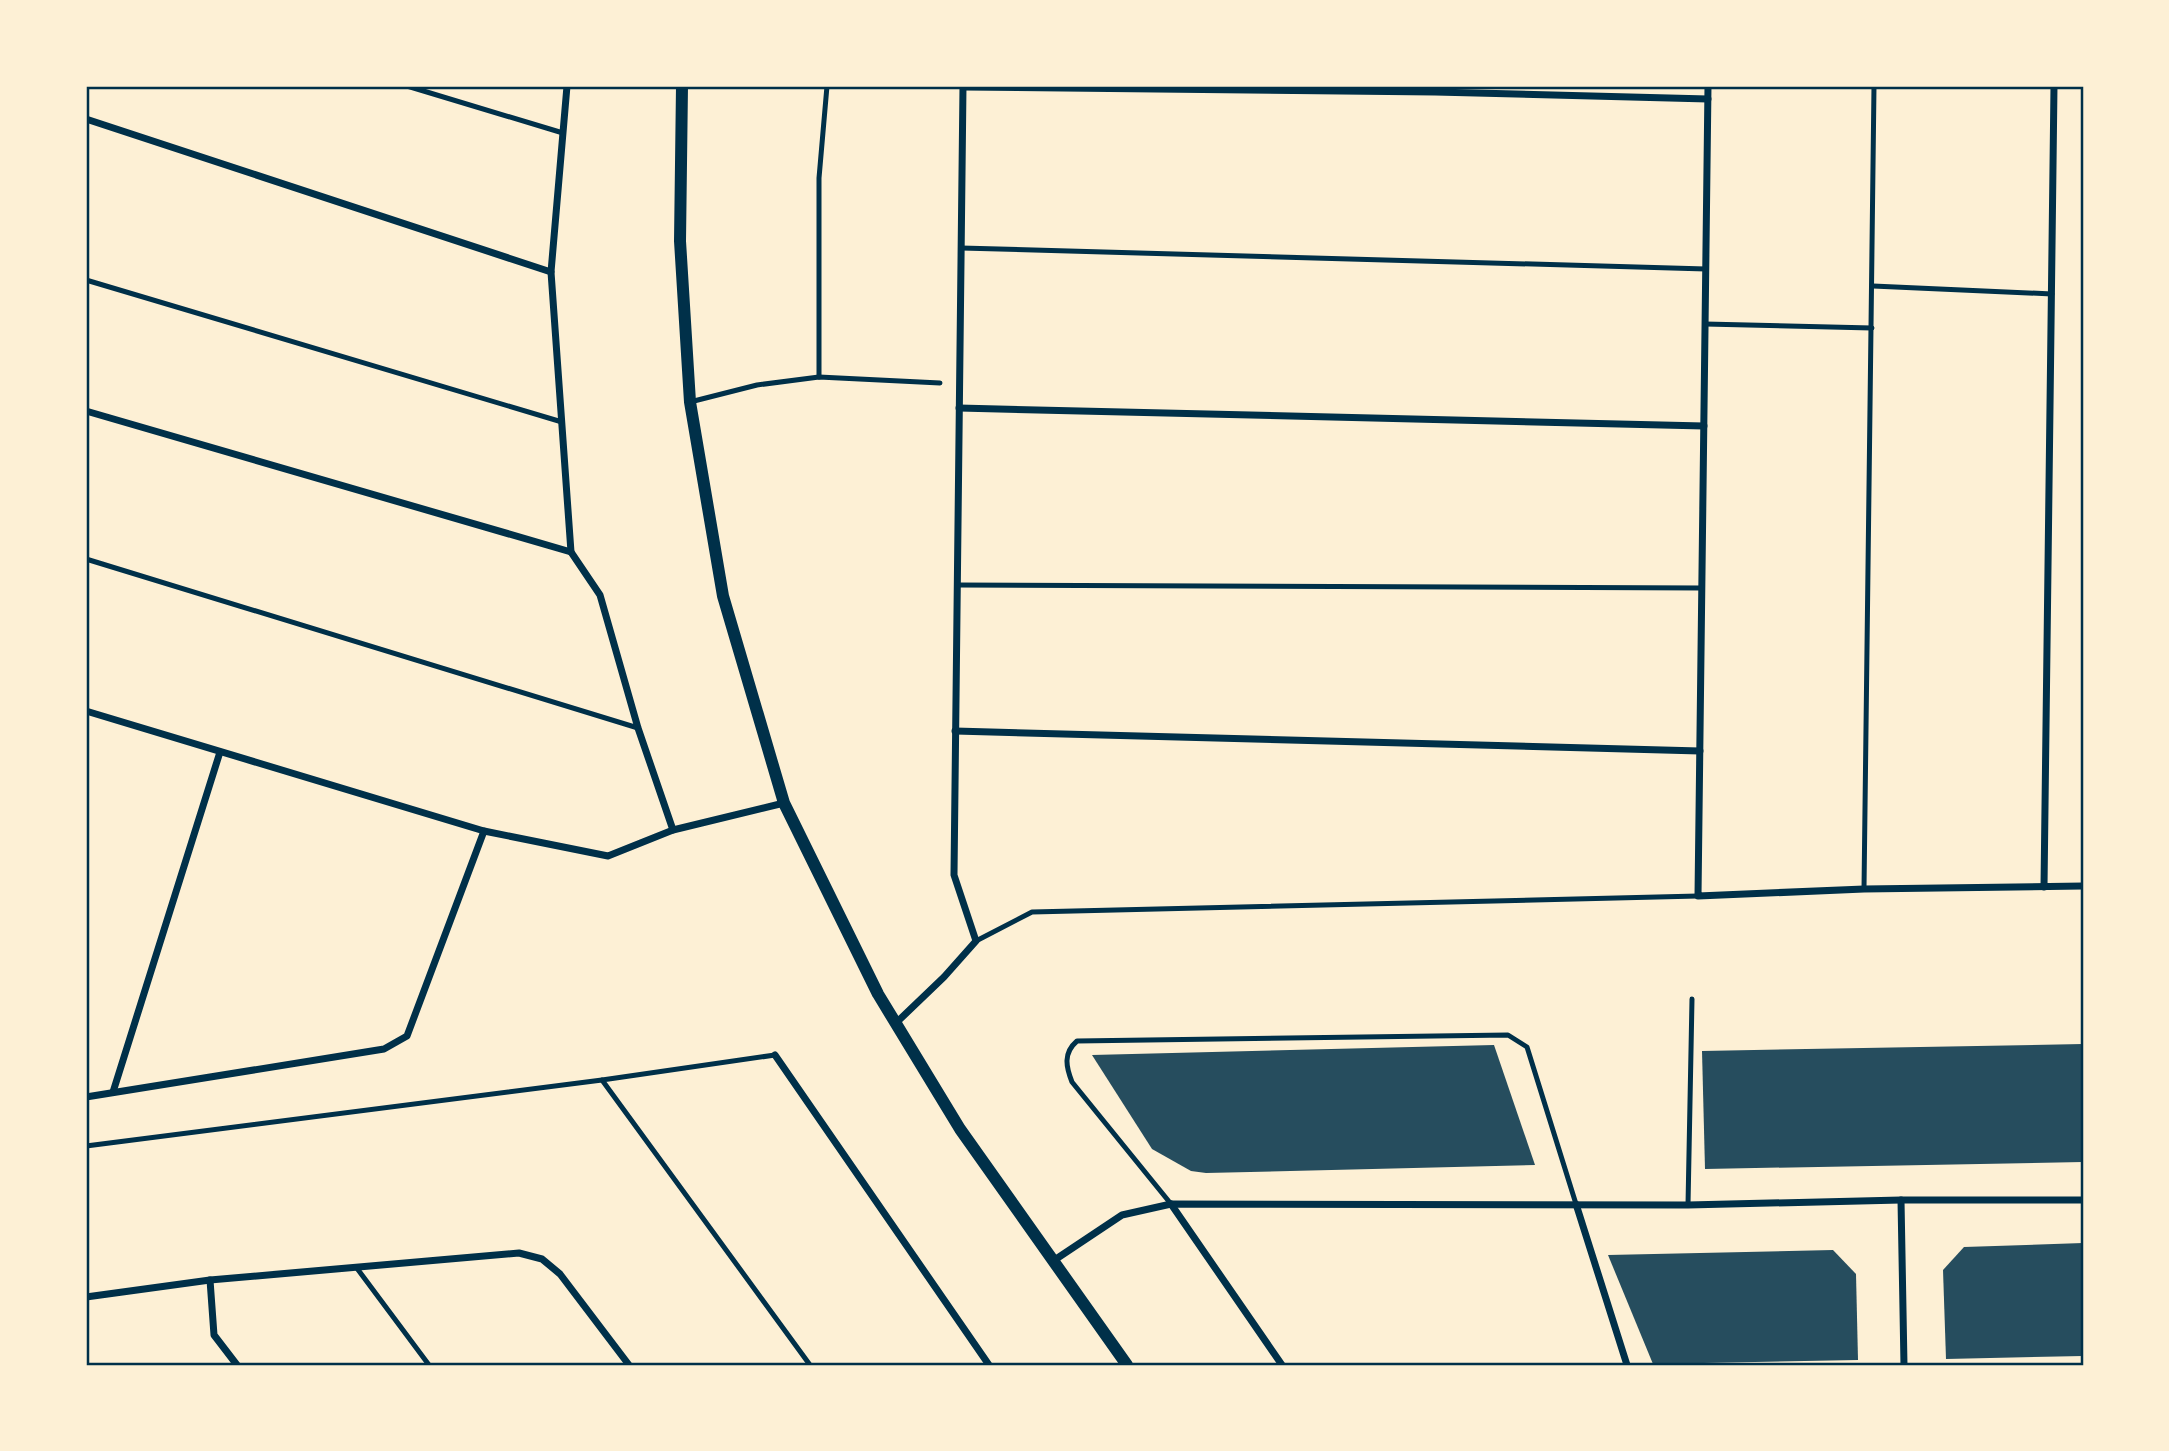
<svg xmlns="http://www.w3.org/2000/svg" width="2169" height="1451" viewBox="0 0 2169 1451" font-family="'Titillium Web',sans-serif">
<rect width="100%" height="100%" fill="#fdf0d5"/>
<g fill="#264d5e">
<polygon points="2083,1044 2083,1162 1705,1169 1702,1051"/>
<polygon points="1494,1045 1535,1165 1206,1173 1191,1171 1152,1149 1092,1055"/>
<polygon points="2083,1243 2083,1356 1946,1359 1943,1270 1964,1247"/>
<polygon points="1833,1250 1856,1274 1858,1360 1653,1364 1608,1255"/>
</g>
<g fill="none" stroke-linecap="round" stroke-linejoin="round">
<g stroke="#003049" stroke-width="5">
<polyline points="407,86 563,133"/>
<polyline points="961,248 1706,269"/>
<polyline points="86,280 562,422"/>
<polyline points="1873,286 2052,294"/>
<polyline points="1705,324 1872,328"/>
<polyline points="819,377 819,178 827,86"/>
<polyline points="690,402 757,385 819,377 940,383"/>
<polyline points="86,559 638,728"/>
<polyline points="957,585 1702,588"/>
<polyline points="1864,889 1874,86"/>
<polyline points="976,941 1032,912 1698,896"/>
<polyline points="775,1055 602,1080 810,1365"/>
<polyline points="86,1146 602,1080"/>
<path d="M1171 1204 1072 1082C1066 1067 1063 1053 1077 1041L1508 1035 1527 1047 1576 1204"/>
<polyline points="1688,1205 1692,999"/>
<polyline points="356,1267 429,1365"/>
<polyline points="86,1364 86,1365"/>
</g>
<g stroke="#003049" stroke-width="7">
<polyline points="567,86 551,272 571,552 600,595 638,728 673,830"/>
<polyline points="1708,86 1698,896 1864,889 2083,886"/>
<polyline points="963,87 1435,92 1708,99"/>
<polyline points="86,119 551,272"/>
<polyline points="959,408 1704,426"/>
<polyline points="86,411 571,552"/>
<polyline points="86,711 484,831 608,856 673,830 784,803"/>
<polyline points="955,731 1700,751"/>
<polyline points="2044,887 2054,86"/>
<polyline points="896,1023 944,977 976,941 954,875 963,86"/>
<polyline points="775,1055 989,1365"/>
<polyline points="113,1092 220,752"/>
<polyline points="86,1097 384,1049 407,1036 484,831"/>
<polyline points="1901,1200 1904,1365"/>
<polyline points="1171,1204 1282,1365"/>
<polyline points="1576,1204 1627,1365"/>
<polyline points="1053,1261 1122,1215 1171,1204 1688,1205 1901,1200 2083,1200"/>
<polyline points="210,1280 214,1335 237,1365"/>
<polyline points="86,1297 210,1280 519,1253 542,1259 560,1274 629,1365"/>
</g>
<polyline stroke="#003049" stroke-width="12" points="682,86 680,241 690,402 723,596 784,803 878,994 960,1129 1127,1365"/>
</g>
<rect width="2169" height="1451" fill="none" stroke="#fdf0d5" stroke-width="175"/>
<rect x="88" y="88" width="1994" height="1276" fill="none" stroke="#003049" stroke-width="2.5"/>
</svg>
